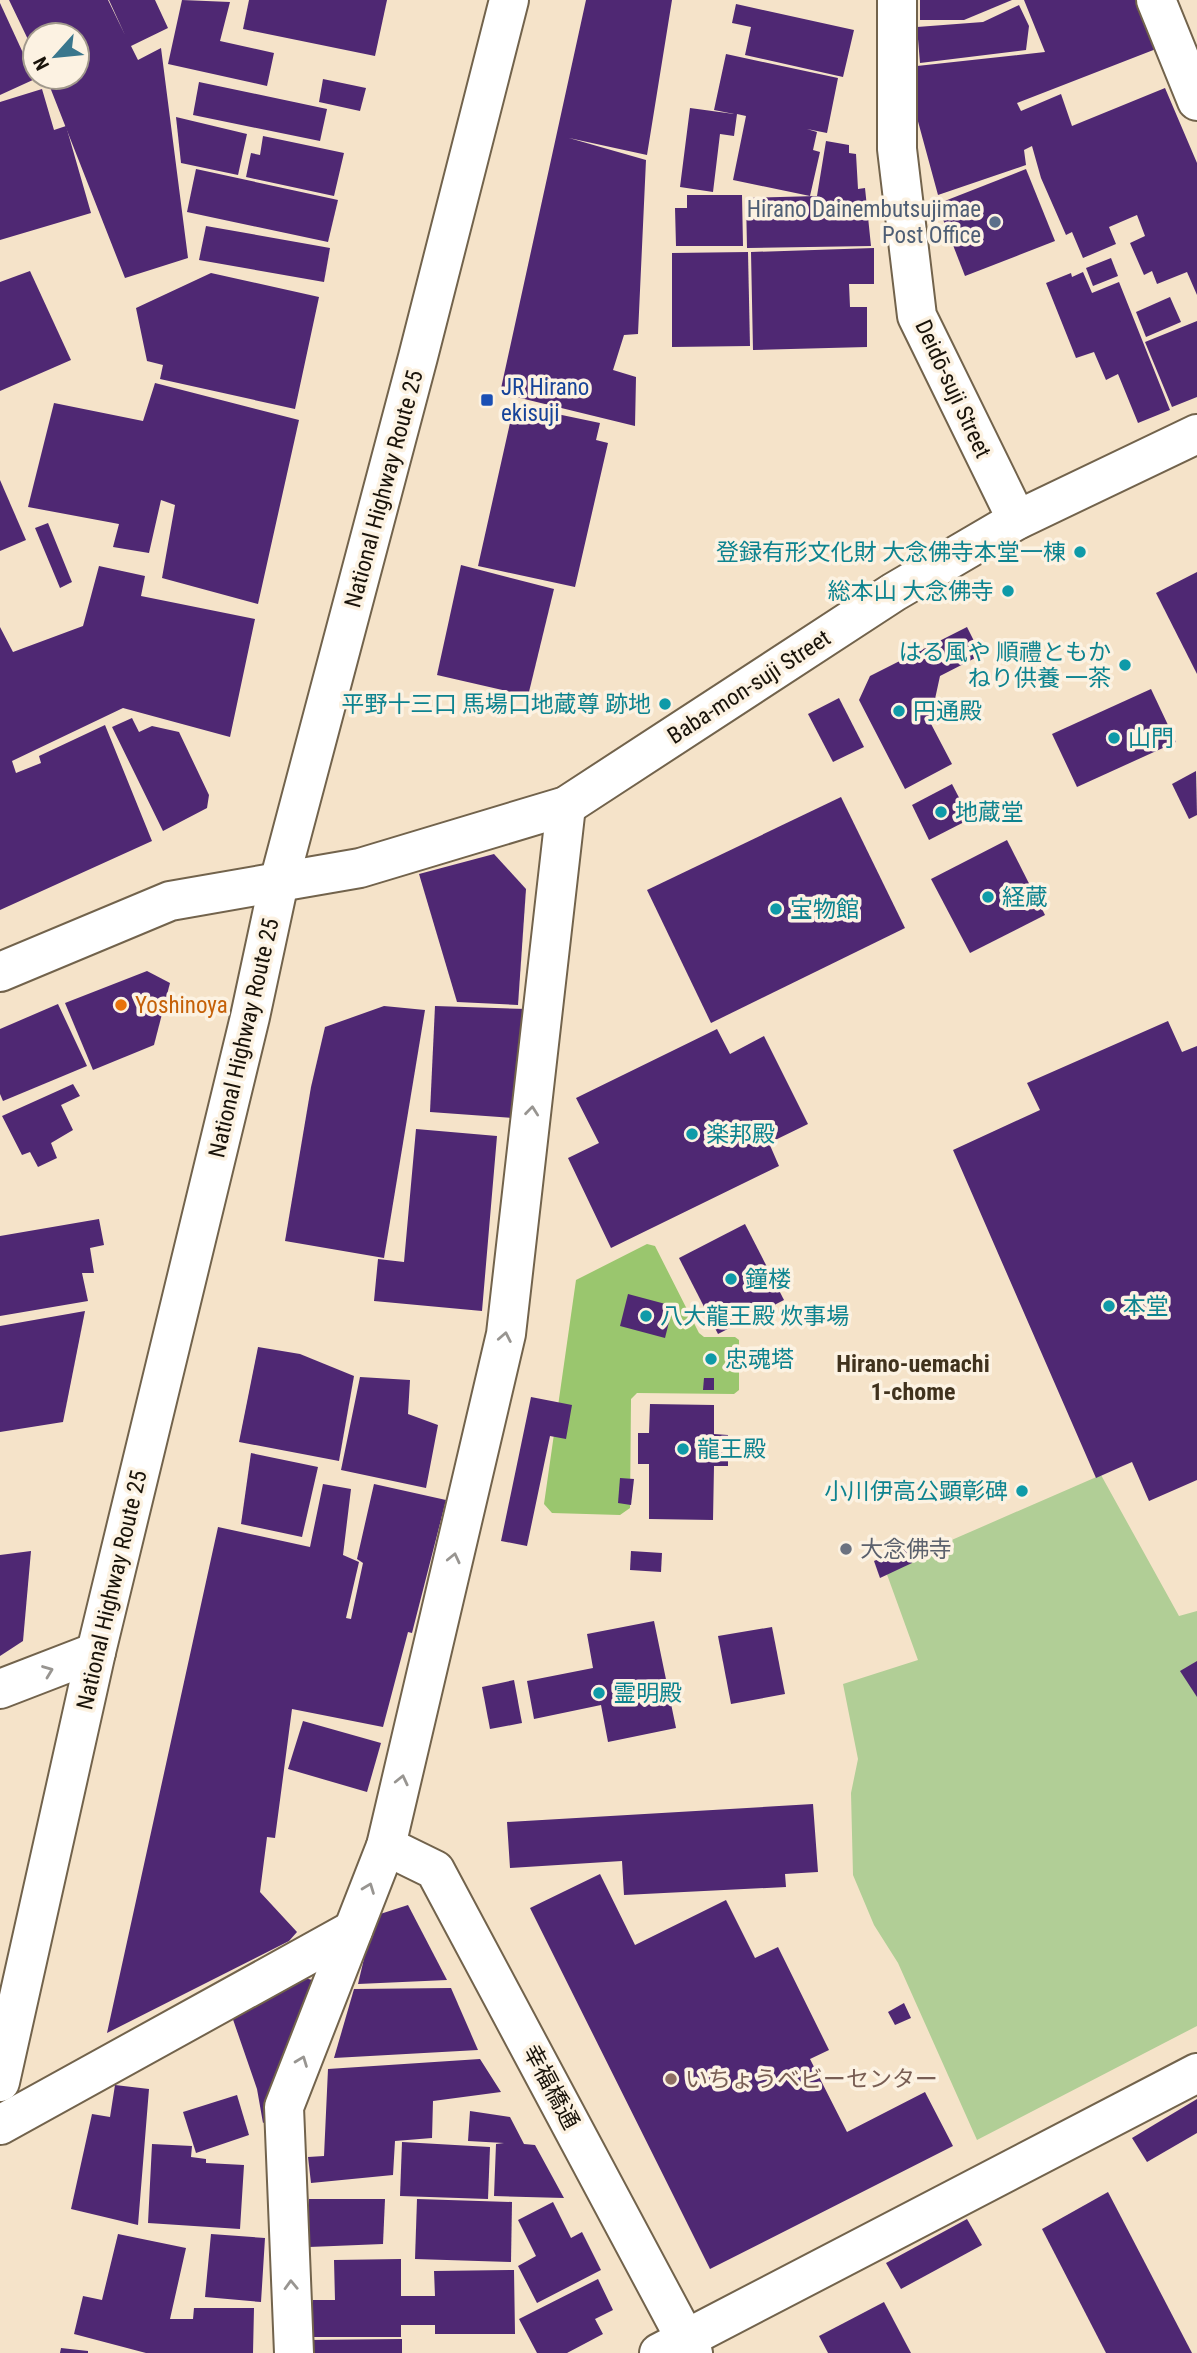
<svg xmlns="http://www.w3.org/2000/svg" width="1197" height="2353" viewBox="0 0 1197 2353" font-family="'Roboto Condensed','Noto Sans JP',sans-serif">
<rect width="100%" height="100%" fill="#f5e3c9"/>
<polygon fill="#b1ce96" points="1101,1475 1179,1616 1197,1611 1197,2026 977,2140 898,1963 874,1925 853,1875 851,1793 858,1759 843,1684 918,1660 885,1569"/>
<polygon fill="#9ac66e" points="647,1244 655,1246 699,1333 704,1337 735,1337 739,1340 739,1390 734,1394 637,1393 631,1399 630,1508 620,1515 552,1513 544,1504 576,1280"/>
<g fill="#4f2873">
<polygon points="9,0 108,0 125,35 109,0 155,0 168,28 131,46 138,60 161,48 188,258 125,278 46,77 77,77 77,35 35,35 35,54"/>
<polygon points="182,0 230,2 220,41 274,53 267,86 168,64"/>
<polygon points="249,0 387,0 375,56 243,29"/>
<polygon points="586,0 672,0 647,155 569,138 646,160 638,334 624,335 613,370 636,377 635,426 500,393"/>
<polygon points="920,0 1012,0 964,20 920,20"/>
<polygon points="1024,0 1136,0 1156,49 1017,103 1021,111 1061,94 1072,126 1165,88 1197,163 1197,295 1187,272 1157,284 1152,271 1144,275 1130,243 1145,236 1137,215 1109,227 1116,244 1083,258 1072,232 1066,235 1041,178 1032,146 1024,150 1026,165 938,195 916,114 917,66 1045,52"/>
<polygon points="0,3 35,79 0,95"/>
<polygon points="736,4 854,30 843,77 745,55 751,27 732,23"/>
<polygon points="1019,5 1029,26 1026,50 920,63 917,27 983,22"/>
<polygon points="726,54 838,78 827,133 807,129 817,132 813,150 820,152 810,196 733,180 746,116 737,114 734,136 720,134 713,192 680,187 690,108 734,114 714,110"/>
<polygon points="323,79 366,88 360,111 319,102"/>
<polygon points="199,82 327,109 320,141 193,115"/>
<polygon points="42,89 54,130 66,126 91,213 0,240 0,102"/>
<polygon points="176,117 247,134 238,175 181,163"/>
<polygon points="263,136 344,153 334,196 246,177 251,153 260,155"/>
<polygon points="826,141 849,145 849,153 856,154 858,189 865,188 871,246 747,248 746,198 817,196"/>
<polygon points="196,169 338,200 328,242 187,212"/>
<polygon points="1026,169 1055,241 965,276 937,204"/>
<polygon points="687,195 742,195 743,246 676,246 675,208 687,208"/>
<polygon points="206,226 330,248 324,282 199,260"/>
<polygon points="874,248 874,284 849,284 850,307 867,307 867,347 753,350 751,252"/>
<polygon points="748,252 750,346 672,347 672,253"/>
<polygon points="1111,258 1118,276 1093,286 1086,268"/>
<polygon points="30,271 71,360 0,391 0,282"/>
<polygon points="1083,272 1092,293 1119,282 1170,410 1138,423 1118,374 1106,380 1094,352 1076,358 1046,283 1071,273 1072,277"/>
<polygon points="211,273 319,297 295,409 160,379 163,365 147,361 136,308"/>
<polygon points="1170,297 1181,322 1146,337 1136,312"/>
<polygon points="1197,321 1197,397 1172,407 1145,342"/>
<polygon points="155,383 299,420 258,604 162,578 175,505 161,500 149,553 113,547 119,524 28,507 54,403 143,421"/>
<polygon points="514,405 600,423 596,440 608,443 575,587 478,566"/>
<polygon points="0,480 26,540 0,551"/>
<polygon points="48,523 72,582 60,588 35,528"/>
<polygon points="461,565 554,589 528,696 437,675"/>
<polygon points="99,566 145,576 141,596 255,619 230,737 123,708 12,761 16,773 41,763 39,756 105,725 152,841 0,910 0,627 13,652 83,626"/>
<polygon points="1197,572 1197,674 1156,593"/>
<polygon points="967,627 981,655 940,676 930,722 952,764 905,789 859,700 870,676"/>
<polygon points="1151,689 1176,742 1077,787 1052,734"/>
<polygon points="839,698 864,747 833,762 808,714"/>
<polygon points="132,718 139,732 152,726 179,732 209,795 207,808 163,831 112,727"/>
<polygon points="1196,771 1197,815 1189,819 1172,784"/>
<polygon points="952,784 970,819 929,840 912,805"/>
<polygon points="841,797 905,928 711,1023 647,890"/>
<polygon points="1007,840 1045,915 970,953 931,879"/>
<polygon points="494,854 526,889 518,1005 457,1002 419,874"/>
<polygon points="147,971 170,983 154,1045 93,1070 65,1003"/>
<polygon points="58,1004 87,1066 3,1101 0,1094 0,1029"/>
<polygon points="384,1006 425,1010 384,1258 285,1241 311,1087 325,1027"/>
<polygon points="435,1006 527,1009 512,1118 430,1112"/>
<polygon points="1168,1021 1182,1052 1197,1046 1197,1480 1149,1501 1132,1462 1096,1478 953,1150 1040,1110 1027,1083"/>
<polygon points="717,1029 730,1054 764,1036 808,1124 769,1143 779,1166 611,1248 568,1158 599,1143 576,1098"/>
<polygon points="73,1084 80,1096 61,1105 73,1130 51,1143 57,1158 38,1167 30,1152 22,1155 2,1116"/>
<polygon points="416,1129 497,1136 482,1311 374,1301 378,1259 404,1262"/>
<polygon points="99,1219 104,1245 90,1248 94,1273 82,1273 88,1301 0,1316 0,1236"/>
<polygon points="745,1224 784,1300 718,1334 679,1258"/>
<polygon points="628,1294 673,1306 665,1338 620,1326"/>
<polygon points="85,1311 63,1422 0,1432 0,1326"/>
<polygon points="258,1347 300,1354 354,1376 339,1461 239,1442"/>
<polygon points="360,1377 410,1380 408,1414 438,1425 426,1488 341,1470"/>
<polygon points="704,1378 714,1378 714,1390 703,1390"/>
<polygon points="531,1397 572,1405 566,1439 550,1436 527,1546 501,1541"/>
<polygon points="650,1404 714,1405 714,1434 728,1435 728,1466 714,1466 713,1520 649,1519 649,1464 638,1464 638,1433 649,1433"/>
<polygon points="251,1453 318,1467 302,1537 241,1524"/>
<polygon points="620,1478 634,1479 631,1505 618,1503"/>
<polygon points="323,1484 351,1489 343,1555 359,1562 346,1618 351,1619 363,1563 357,1559 374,1484 446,1500 412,1633 408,1632 383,1727 292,1709 275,1838 267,1837 260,1892 297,1932 289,1941 107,2033 218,1527 310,1547"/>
<polygon points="906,1547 912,1563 880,1578 874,1561"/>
<polygon points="31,1551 23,1641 0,1656 0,1555"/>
<polygon points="631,1551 662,1553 661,1572 630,1570"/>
<polygon points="654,1621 676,1728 608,1742 601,1705 534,1719 527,1681 593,1668 587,1634"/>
<polygon points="772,1627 785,1694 731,1704 718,1636"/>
<polygon points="1197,1661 1197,1697 1180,1671"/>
<polygon points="514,1680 522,1723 490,1729 482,1687"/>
<polygon points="303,1721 381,1743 367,1792 288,1769"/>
<polygon points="813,1804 818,1872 785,1874 786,1887 624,1895 622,1861 510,1868 507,1822"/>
<polygon points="600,1874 635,1945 726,1900 755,1958 778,1947 829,2050 810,2059 847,2132 925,2092 953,2146 710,2269 530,1908"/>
<polygon points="408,1905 447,1980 358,1984 374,1916"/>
<polygon points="294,1975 316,1981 277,2115 263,2123 257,2089 228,2005"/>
<polygon points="451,1988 478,2050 334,2058 354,1989"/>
<polygon points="904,2003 911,2018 895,2025 888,2012"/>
<polygon points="480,2059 501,2092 433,2101 432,2138 395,2141 393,2175 311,2183 308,2157 324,2156 328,2069"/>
<polygon points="115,2085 149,2089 138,2225 71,2209 92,2114 110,2117"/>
<polygon points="237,2095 249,2135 196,2153 183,2112"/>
<polygon points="1197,2099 1197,2133 1147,2162 1132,2138"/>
<polygon points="470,2111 510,2117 524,2144 535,2145 564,2198 494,2196 496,2144 504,2143 468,2141"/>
<polygon points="402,2142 490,2147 488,2199 400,2196"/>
<polygon points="152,2144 192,2146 191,2157 206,2159 206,2163 244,2165 240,2229 148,2223"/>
<polygon points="1108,2192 1192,2353 1106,2353 1042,2229"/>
<polygon points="309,2199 385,2199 383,2244 309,2247"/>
<polygon points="417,2199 512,2202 511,2262 415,2259"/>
<polygon points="553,2202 571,2238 582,2232 601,2270 537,2303 518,2266 536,2256 518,2220"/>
<polygon points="967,2219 982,2245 901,2289 886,2263"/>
<polygon points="118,2234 186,2248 170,2319 193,2319 194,2308 254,2308 253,2353 146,2353 74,2334 83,2296 102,2300"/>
<polygon points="211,2234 265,2238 261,2302 205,2297"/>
<polygon points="401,2259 401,2296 435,2296 434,2271 514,2270 515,2334 435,2334 435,2325 401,2325 401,2337 312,2337 313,2300 335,2300 334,2260"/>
<polygon points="598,2279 613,2310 595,2319 603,2334 567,2353 537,2353 519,2319"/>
<polygon points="884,2302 911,2353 828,2353 819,2336"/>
<polygon points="402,2339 402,2353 307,2353 306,2340"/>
<polygon points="61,2348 88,2351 88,2353 60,2353"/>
</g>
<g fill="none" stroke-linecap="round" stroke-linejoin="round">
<defs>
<g id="minor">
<polyline points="897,0 897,149 917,316 1017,520"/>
<polyline points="1156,0 1197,101"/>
<polyline points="279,882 360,868 566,806 894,592 1017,520 1197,434"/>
<polyline points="0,1689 96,1652"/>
<polyline points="386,1846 435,1870 693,2353"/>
<polyline points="0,2125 353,1930"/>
<polyline points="294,2353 284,2107 386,1846 506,1334 566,806"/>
<polyline points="659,2353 1197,2073"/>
</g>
<polyline id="secondary" points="0,972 170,901 279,882"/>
<polyline id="trunk" points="0,2082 96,1652 250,1017 279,882 418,357 509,0"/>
</defs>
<use href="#minor" stroke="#72634c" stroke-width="42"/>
<use href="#secondary" stroke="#72634c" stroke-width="42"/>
<use href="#trunk" stroke="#72634c" stroke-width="42"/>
<use href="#minor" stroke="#fff" stroke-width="38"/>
<use href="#secondary" stroke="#fff" stroke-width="38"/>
<use href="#trunk" stroke="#fff" stroke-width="38"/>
</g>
<defs><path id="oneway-chevron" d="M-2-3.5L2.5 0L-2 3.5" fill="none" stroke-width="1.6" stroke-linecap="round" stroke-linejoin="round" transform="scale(1.75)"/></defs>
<g stroke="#989591">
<use href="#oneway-chevron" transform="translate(532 1111) rotate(-84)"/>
<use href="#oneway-chevron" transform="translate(505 1337) rotate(-79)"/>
<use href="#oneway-chevron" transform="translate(454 1558) rotate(-77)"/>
<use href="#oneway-chevron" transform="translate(48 1671) rotate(-21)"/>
<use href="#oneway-chevron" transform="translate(402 1780) rotate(-77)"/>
<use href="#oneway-chevron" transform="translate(369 1888) rotate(-69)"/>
<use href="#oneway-chevron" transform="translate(302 2061) rotate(-69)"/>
<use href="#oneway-chevron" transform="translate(291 2285) rotate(-92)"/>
</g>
<circle fill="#5c6f8a" stroke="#fcf2e2" stroke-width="2.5" cx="995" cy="222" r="7"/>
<rect fill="#1a4fb4" stroke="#fcf2e2" stroke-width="2.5" x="480" y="393" width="14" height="14" rx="3.5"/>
<g fill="#0f9aa8" stroke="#fcf2e2" stroke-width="2.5">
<circle cx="1080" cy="552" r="7"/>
<circle cx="1008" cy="591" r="7"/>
<circle cx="1125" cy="665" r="7"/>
<circle cx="665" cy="704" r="7"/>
<circle cx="899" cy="711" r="7"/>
<circle cx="1114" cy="738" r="7"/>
<circle cx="941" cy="812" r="7"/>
<circle cx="988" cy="897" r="7"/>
<circle cx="776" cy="909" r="7"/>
<circle cx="692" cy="1134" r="7"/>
<circle cx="731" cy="1279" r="7"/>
<circle cx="1109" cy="1306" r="7"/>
<circle cx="646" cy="1316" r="7"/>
<circle cx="711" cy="1359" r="7"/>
<circle cx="683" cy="1449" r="7"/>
<circle cx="1022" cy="1491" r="7"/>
<circle cx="599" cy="1693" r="7"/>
</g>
<circle fill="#e8710a" stroke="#fcf2e2" stroke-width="2.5" cx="121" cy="1005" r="7"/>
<circle fill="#6b7280" stroke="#fcf2e2" stroke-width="2.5" cx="846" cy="1549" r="7"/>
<circle fill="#8d6e63" stroke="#fcf2e2" stroke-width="2.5" cx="671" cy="2079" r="7"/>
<g text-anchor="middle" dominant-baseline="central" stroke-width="7" stroke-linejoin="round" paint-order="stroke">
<g font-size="23" fill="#4e5e75" stroke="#fcf2e2" text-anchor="end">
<text x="981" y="209">Hirano Dainembutsujimae<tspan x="981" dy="26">Post Office</tspan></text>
</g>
<g font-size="23" fill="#164399" stroke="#fcf2e2" text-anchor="start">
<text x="501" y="387">JR Hirano<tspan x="501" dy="26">ekisuji</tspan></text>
</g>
<g font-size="23" fill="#19130a" stroke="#fcf2e2">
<text transform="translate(953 389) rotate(65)">Deidō-suji Street</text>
<text transform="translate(384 489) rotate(-75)">National Highway Route 25</text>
<text transform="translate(749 687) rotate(-33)">Baba-mon-suji Street</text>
<text transform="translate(244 1038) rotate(-77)">National Highway Route 25</text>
<text transform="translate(112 1590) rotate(-77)">National Highway Route 25</text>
<text transform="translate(551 2087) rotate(62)">幸福橋通</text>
</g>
<g font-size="23" fill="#0d838f" stroke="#fcf2e2" text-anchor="start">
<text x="1066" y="552" text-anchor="end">登録有形文化財 大念佛寺本堂一棟</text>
<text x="994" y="591" text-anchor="end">総本山 大念佛寺</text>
<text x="1111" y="652" text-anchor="end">はる風や 順禮ともか<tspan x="1111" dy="26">ねり供養 一茶</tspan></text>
<text x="651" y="704" text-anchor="end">平野十三口 馬場口地蔵尊 跡地</text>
<text x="913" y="711">円通殿</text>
<text x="1128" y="738">山門</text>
<text x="955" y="812">地蔵堂</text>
<text x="1002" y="897">経蔵</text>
<text x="790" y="909">宝物館</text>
<text x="706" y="1134">楽邦殿</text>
<text x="745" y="1279">鐘楼</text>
<text x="1123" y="1306">本堂</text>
<text x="660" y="1316">八大龍王殿 炊事場</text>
<text x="725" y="1359">忠魂塔</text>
<text x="697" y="1449">龍王殿</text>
<text x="1008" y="1491" text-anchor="end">小川伊高公顕彰碑</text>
<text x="613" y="1693">霊明殿</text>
</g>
<g font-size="23" fill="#c56008" stroke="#fcf2e2" text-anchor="start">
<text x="135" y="1005">Yoshinoya</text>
</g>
<g font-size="23" fill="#5b616d" stroke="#fcf2e2" text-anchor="start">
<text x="860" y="1549">大念佛寺</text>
</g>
<g font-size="23" fill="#785e54" stroke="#fcf2e2" text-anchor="start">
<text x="685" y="2079">いちょうベビーセンター</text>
</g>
<g font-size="24" font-weight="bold" fill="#40321d" stroke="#fcf2e2">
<text x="913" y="1364">Hirano-uemachi<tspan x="913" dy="28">1-chome</tspan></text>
</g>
</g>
<g transform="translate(56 56) rotate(243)"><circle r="33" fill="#fcf2e2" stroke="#a1998c" stroke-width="2"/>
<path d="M0-5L12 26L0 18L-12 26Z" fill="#3a778d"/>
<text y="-10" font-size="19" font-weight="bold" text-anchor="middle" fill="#19130a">N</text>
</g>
</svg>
